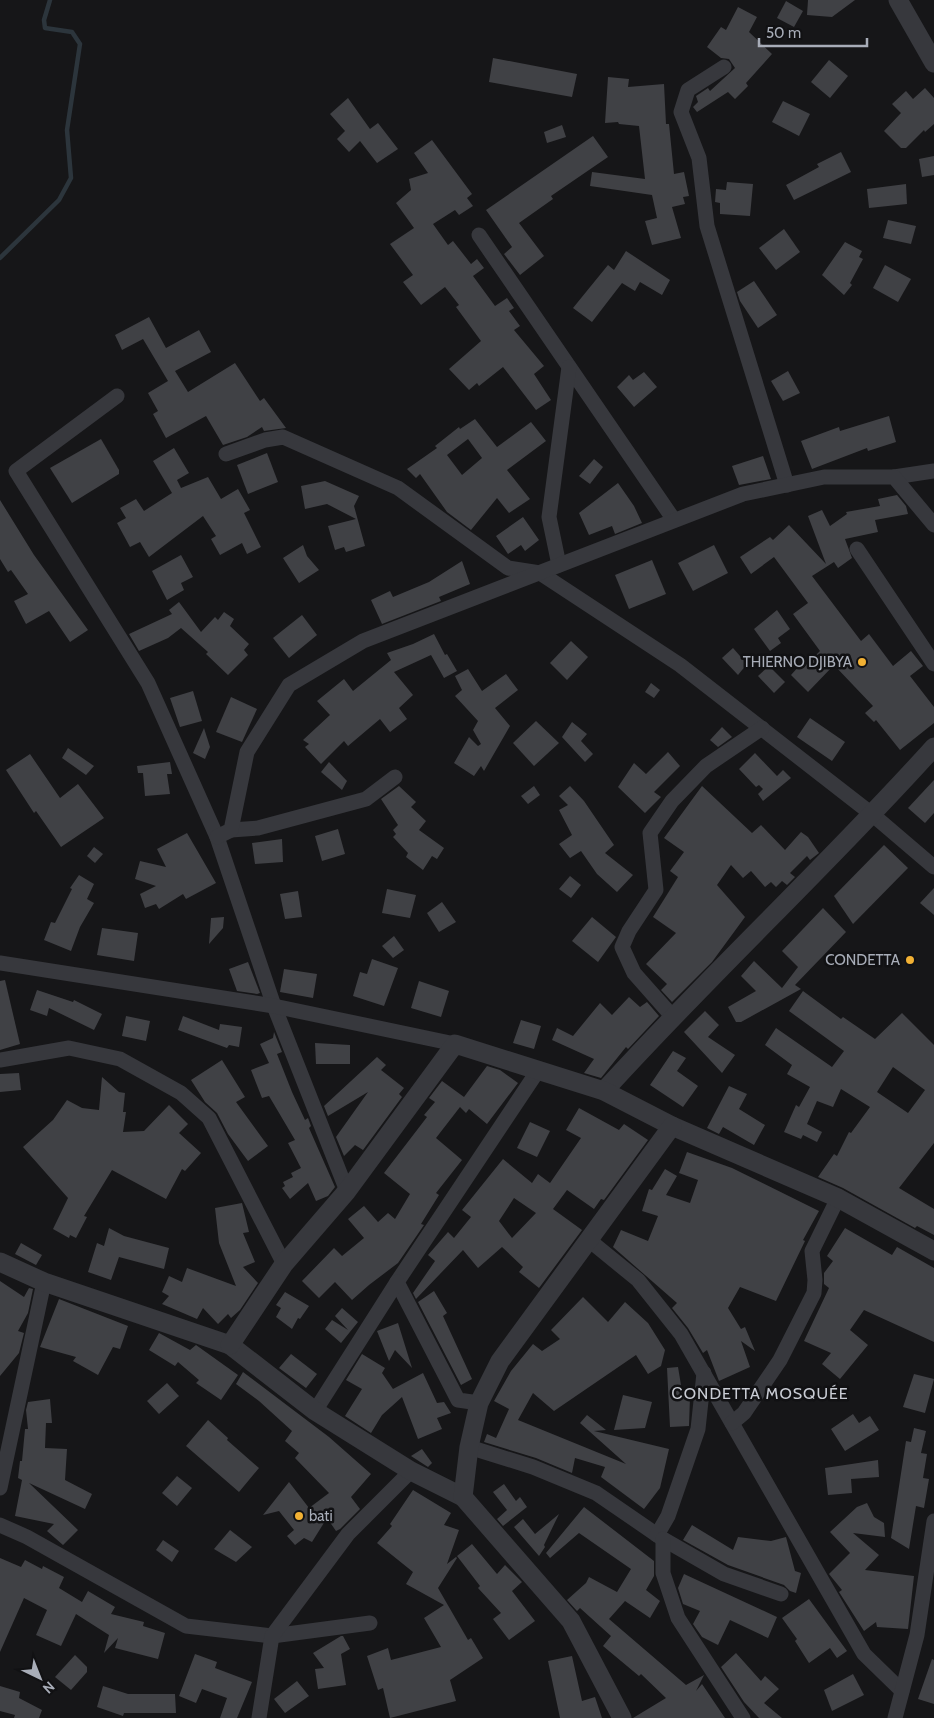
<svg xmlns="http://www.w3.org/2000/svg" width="934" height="1718" viewBox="0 0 934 1718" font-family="Cabin,sans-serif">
<rect width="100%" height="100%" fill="#161618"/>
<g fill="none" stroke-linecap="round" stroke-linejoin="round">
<polyline stroke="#2c353c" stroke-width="4.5" points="0,258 59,200 71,178 67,130 80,44 72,32 45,28 44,20 50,0"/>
</g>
<g fill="#404145" fill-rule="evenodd">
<polygon points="808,0 855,0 832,17 807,15"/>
<polygon points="786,1 803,11 794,27 777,18"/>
<polygon points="738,7 757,17 749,32 772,54 746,83 748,86 735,99 728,92 697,112 693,107 698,102 696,96 708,88 710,91 735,68 729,59 721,58 707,47 721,27 726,30"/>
<polygon points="493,58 577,74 572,97 489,82"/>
<polygon points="829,60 848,76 830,98 811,82"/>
<polygon points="608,77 629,79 628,87 664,84 666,124 669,124 674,174 684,172 689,196 683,197 685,204 672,207 681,238 652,245 645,221 657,218 652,195 590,186 592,172 645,179 639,126 619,124 618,122 605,123"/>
<polygon points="925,88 934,98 934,124 925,132 924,130 906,148 901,148 884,131 901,113 892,104 906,91 913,99"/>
<polygon points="348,98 370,129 378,123 398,149 377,163 360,141 349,152 337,139 345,131 330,114"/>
<polygon points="783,101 810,114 799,136 772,122"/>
<polygon points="562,125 566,137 547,143 544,132"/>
<polygon points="593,136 608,157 551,196 553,199 519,223 544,256 520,275 504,254 512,247 486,210"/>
<polygon points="432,140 472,194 467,198 473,206 459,215 455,210 433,224 448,245 453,241 471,264 477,259 484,268 473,276 495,306 507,298 514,308 509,311 520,326 514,330 544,366 534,374 551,400 536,410 503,367 479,386 477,383 469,390 449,369 481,341 456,307 459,305 445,287 421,305 403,282 413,275 390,244 414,228 396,203 411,190 409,179 428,173 414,153"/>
<polygon points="841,152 851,172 794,200 786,185 819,167 817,164"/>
<polygon points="934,156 934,175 922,177 919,159"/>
<polygon points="727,182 753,184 750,216 720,214 720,203 715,202 716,189 726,190"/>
<polygon points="906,184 907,204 869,208 867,189"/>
<polygon points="888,220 916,226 911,244 883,238"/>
<polygon points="784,229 800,252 776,270 759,248"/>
<polygon points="845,242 862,251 859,257 863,259 850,283 852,285 844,295 822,275"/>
<polygon points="626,251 670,280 662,295 640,282 635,291 622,283 592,322 573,308 608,265 614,270"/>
<polygon points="885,265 911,279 898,302 873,288"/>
<polygon points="754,281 777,315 758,328 740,301 737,292"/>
<polygon points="149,317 166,348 199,330 211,352 175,371 188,392 235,363 260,401 264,398 286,428 264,431 262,427 247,437 223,445 206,416 166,438 153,414 158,411 148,393 168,381 143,339 122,350 115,335"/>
<polygon points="788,371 800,393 783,401 771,381"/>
<polygon points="644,372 657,387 634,407 617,387 629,375 633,380"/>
<polygon points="889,416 896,442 868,451 867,448 812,469 801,441 839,427 840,431"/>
<path d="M475 419 497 447 531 422 546 441 507 470 530 499 509 513 497 498 471 530 447 512 420 474 416 478 407 469 437 448 435 446 459 427 460 429ZM468 439 482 458 462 475 447 455Z"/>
<polygon points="101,439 119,470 119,474 72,503 50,468"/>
<polygon points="174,448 189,473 177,480 181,488 208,477 221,499 238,489 250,510 244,513 261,547 247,554 242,543 220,555 211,539 216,536 203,516 149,557 140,542 130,547 117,523 126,518 120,508 136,499 144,511 172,493 153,461"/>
<polygon points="267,453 278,482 248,494 237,465"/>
<polygon points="763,456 771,479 739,485 732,466"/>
<polygon points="594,459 603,467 590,484 579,476"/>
<polygon points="325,481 359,496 354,506 365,546 346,552 344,547 335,550 328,526 356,519 327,504 305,509 301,486"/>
<polygon points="618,483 634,506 642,523 615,534 612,526 589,535 579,513"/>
<polygon points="897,495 906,506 908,514 875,520 878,532 845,539 852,558 838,568 834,562 812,576 861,641 869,634 893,666 911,651 923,666 910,676 934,707 934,723 900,750 876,720 874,722 865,713 873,706 834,665 808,692 791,675 800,665 803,668 820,651 793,614 808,603 774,557 751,574 740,557 770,537 773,540 789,525 826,564 808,516 822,510 830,526 847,514 846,512 880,506 878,499"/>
<polygon points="0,500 34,555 88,630 70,642 49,611 26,624 14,601 28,594 11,570 8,572 0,559"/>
<polygon points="523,517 539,540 525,551 521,545 508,554 496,536"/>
<polygon points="303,545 307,556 319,570 299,583 283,558"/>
<polygon points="714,545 728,573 693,591 678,563"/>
<polygon points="181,555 193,577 181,583 184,590 167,600 152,571"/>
<polygon points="652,560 666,594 629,609 615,575"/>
<polygon points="462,561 470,584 439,597 441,601 382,624 371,600 390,591 393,597 429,582"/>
<polygon points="179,602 201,632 215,617 218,620 224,612 234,619 230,626 249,644 244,650 248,655 228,675 206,654 208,652 181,628 168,638 139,651 129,634 172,614 169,610"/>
<polygon points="777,610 790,629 778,638 781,643 770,651 754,629"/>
<polygon points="302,615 317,635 289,658 273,638"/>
<polygon points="434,634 445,655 447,654 457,671 444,678 431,655 394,672 413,695 399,708 407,719 390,732 380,719 348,746 344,741 321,764 305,747 309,744 303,740 330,715 317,701 344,679 353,691 391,660 387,653 413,644"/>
<polygon points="571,641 588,657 567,680 550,663"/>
<polygon points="733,648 747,664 738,675 722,658"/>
<polygon points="769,666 785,682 774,693 758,676"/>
<polygon points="468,669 482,691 506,674 518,690 495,708 510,726 484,771 481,766 474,776 454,763 469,737 478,746 481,744 473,730 478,721 455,696 462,690 455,676"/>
<polygon points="651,683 660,690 654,698 645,692"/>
<polygon points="193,691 202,721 180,727 170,698"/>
<polygon points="231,697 257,709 242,742 216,732"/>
<polygon points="810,718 845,742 832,761 797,737"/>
<polygon points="536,721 559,743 534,766 513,743"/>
<polygon points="572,722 587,734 581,741 593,754 585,762 562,737"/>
<polygon points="722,727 732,737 718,747 710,740"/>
<polygon points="204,728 210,747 205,759 193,753"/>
<polygon points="68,748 94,766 86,775 62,758"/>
<polygon points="668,752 680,766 654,792 661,797 645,813 618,787 634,763 646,774"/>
<polygon points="755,753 777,776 783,770 791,778 763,801 758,794 763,789 759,785 756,787 739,769"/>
<polygon points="30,754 60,798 78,784 104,818 61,847 36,811 34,813 6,770"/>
<polygon points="170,762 172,774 167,774 170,794 145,796 143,773 138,773 137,766"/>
<polygon points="329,762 347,781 342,790 321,772"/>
<polygon points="934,780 934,813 925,823 908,808"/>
<polygon points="399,786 416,802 411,807 426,821 419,830 444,848 437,859 432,856 423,870 406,857 408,853 393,837 396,834 393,830 398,825 381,799"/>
<polygon points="534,786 540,795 528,804 521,796"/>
<polygon points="570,786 584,801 614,845 605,853 633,875 617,892 597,874 581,851 570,858 559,844 572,835 559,810 568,805 559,796"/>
<polygon points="702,786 752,833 761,825 785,850 801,832 808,837 819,853 810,860 807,856 790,873 795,877 787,885 782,881 776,887 771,882 765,887 751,871 743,878 731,865 717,885 745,917 712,962 672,1002 661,990 667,984 646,964 676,933 653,917 678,877 670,871 684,852 664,838"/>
<polygon points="338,829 345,854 322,861 315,836"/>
<polygon points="187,833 216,883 186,899 183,894 159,909 156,904 145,908 140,894 156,886 135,879 140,861 166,867 157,849"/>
<polygon points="282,839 283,862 255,864 252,843"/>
<polygon points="884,845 908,868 853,924 834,896"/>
<polygon points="94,847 103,854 95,863 87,856"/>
<polygon points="79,875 94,884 87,899 94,903 80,927 71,951 44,940 51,922 55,923 72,889 70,888"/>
<polygon points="570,876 581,885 571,898 559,889"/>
<polygon points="934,888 934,915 920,903"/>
<polygon points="387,889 416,895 410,918 382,913"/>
<polygon points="298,891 302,917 285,919 280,894"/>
<polygon points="442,902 456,922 439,932 427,913"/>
<polygon points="823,908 846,932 795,985 801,989 741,1022 736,1022 728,1007 756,991 741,976 754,961 782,988 798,967 782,951"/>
<polygon points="224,917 223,928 209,944 211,918"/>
<polygon points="592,917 616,937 598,962 572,941"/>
<polygon points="102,928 138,933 134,961 97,955"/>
<polygon points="394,936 404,950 393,958 382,946"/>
<polygon points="372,959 398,968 384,1006 353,996 360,972 367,974"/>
<polygon points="248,962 260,993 257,994 237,991 229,969"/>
<polygon points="284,969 317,974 313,998 280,992"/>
<polygon points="5,980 20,1044 0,1050 0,981"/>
<polygon points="419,981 449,991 441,1017 411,1008"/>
<polygon points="37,990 73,1002 74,1000 102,1014 94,1030 49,1008 47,1016 30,1010"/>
<path d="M803 991 841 1019 843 1017 875 1039 902 1013 934 1045V1143L899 1188 934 1209V1235L917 1226 915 1228 843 1188 818 1177 834 1154 837 1156 849 1132 851 1133 870 1107 841 1089 833 1107 817 1101 807 1124 822 1132 817 1142 803 1135 801 1139 784 1132 796 1105 799 1107 810 1087 787 1074 792 1065 765 1045 776 1028 832 1067 844 1051 789 1011ZM893 1067 925 1090 908 1113 877 1092Z"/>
<polygon points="629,997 640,1007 647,1002 659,1016 628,1049 626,1047 601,1078 584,1073 594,1059 552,1040 557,1028 573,1036 600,1003 612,1015"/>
<polygon points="705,1011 719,1025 708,1037 735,1055 722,1073 684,1032"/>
<polygon points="126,1016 150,1021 146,1041 122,1036"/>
<polygon points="183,1016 219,1030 220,1024 242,1027 239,1047 229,1045 227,1048 178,1030"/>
<polygon points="521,1020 541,1026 534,1049 513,1043"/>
<polygon points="274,1032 282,1052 277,1054 292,1092 305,1120 308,1118 311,1126 309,1128 335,1187 328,1196 316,1201 308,1183 290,1199 282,1188 285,1186 283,1182 293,1177 291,1173 301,1168 288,1143 295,1140 269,1096 262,1098 251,1070 269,1063 260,1044 273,1038"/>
<polygon points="315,1043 350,1045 350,1064 316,1064"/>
<polygon points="673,1051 686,1058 677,1071 698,1086 683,1107 650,1085"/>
<polygon points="377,1057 386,1065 381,1070 404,1088 399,1094 402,1097 363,1150 355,1145 344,1156 336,1137 368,1092 328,1116 324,1106"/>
<polygon points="222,1060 245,1097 236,1102 268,1146 248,1161 228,1134 217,1113 205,1102 191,1080"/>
<polygon points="487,1066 500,1070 518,1083 487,1124 469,1109 466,1113 460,1107 436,1138 462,1160 436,1193 439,1195 421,1224 424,1225 398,1263 369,1285 352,1300 335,1282 319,1298 302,1281 334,1248 342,1256 364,1238 348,1219 364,1206 378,1222 388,1213 395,1219 410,1194 384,1173 427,1117 424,1115 435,1102 429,1098 442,1081 464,1097"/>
<polygon points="19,1073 21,1090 0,1092 0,1074"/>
<polygon points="102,1077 119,1092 125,1093 123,1112 126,1112 123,1132 144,1131 169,1105 188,1124 179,1133 201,1153 185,1171 182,1169 166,1199 112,1170 84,1216 87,1217 76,1238 70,1235 69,1238 53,1229 68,1198 23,1147 53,1120 67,1100 82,1108 99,1110"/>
<polygon points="729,1086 747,1094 739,1109 765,1125 754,1145 723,1127 719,1134 707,1128"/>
<path d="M579 1108 619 1130 624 1124 648 1140 604 1200 601 1199 594 1209 567 1190 553 1209 582 1230 539 1288 519 1272 523 1267 502 1247 478 1268 463 1250 416 1299 413 1293 435 1261 428 1255 448 1232 454 1238 471 1217 462 1210 503 1159 532 1183 538 1174 550 1183 581 1138 566 1130ZM514 1198 536 1213 512 1238 499 1221Z"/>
<polygon points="530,1122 550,1131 537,1157 517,1148"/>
<polygon points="687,1152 732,1168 819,1211 803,1240 805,1241 776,1301 740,1287 728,1308 741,1329 745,1327 755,1351 741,1341 750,1367 719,1381 707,1350 703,1353 688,1328 672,1308 677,1303 613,1247 621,1230 648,1241 658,1216 642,1211 649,1189 652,1190 665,1169 677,1176 666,1195 690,1203 698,1180 679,1173"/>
<polygon points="242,1203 249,1232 243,1233 255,1262 243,1267 258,1283 240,1310 231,1318 228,1314 218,1324 203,1308 197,1319 162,1304 169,1296 162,1292 169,1276 182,1282 187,1268 236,1286 219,1243 215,1208"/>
<polygon points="109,1228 124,1236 169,1248 164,1269 119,1257 111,1280 88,1272 97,1243 104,1246"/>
<polygon points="845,1228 892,1255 897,1247 934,1268 934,1342 864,1310 850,1330 868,1345 840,1379 822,1364 831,1353 804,1341 829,1288 824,1284 824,1273 833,1261 827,1256"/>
<polygon points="21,1243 42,1255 36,1265 15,1254"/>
<polygon points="0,1281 24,1297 29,1288 33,1289 28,1313 18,1331 24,1333 19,1353 0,1376"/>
<polygon points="434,1291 447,1313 443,1316 472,1379 461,1385 418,1302"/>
<polygon points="285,1292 309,1306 300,1319 298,1318 292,1329 276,1317 281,1308 276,1305"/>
<polygon points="583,1297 608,1322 625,1302 648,1323 665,1350 661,1366 648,1374 636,1355 554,1411 533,1393 518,1420 626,1464 580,1423 587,1415 606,1430 594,1431 669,1449 660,1488 644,1509 601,1477 605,1467 575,1458 572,1473 536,1458 484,1442 487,1434 496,1438 509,1409 494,1401 511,1371 533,1344 542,1351 560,1339 551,1330"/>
<polygon points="59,1299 128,1326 120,1349 113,1347 98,1375 73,1361 76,1357 40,1347"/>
<polygon points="342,1308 358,1322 341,1343 325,1329 332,1320 348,1330 335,1316"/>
<polygon points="398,1323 412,1368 395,1350 389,1361 377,1331"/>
<polygon points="159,1333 190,1350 196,1345 238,1375 221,1400 196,1383 199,1380 178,1362 175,1366 149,1350"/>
<polygon points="291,1354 317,1374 306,1388 279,1368"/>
<polygon points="362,1354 385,1368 382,1373 393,1389 423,1373 437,1403 444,1402 451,1413 437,1418 442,1429 418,1439 402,1397 382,1415 371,1433 345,1416 362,1389 346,1380"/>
<polygon points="678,1367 683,1397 690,1397 689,1426 670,1427 667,1368"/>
<polygon points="243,1372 329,1437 371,1474 351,1497 360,1509 340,1529 336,1531 327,1518 312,1542 304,1538 295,1545 287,1536 294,1530 279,1511 263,1515 289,1482 309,1508 329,1493 295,1458 299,1453 285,1441 292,1431 259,1401 236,1384"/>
<polygon points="914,1374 934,1379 925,1413 903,1407"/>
<polygon points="167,1383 179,1396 159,1414 147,1401"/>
<polygon points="623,1395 652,1402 645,1428 614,1430"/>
<polygon points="50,1399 52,1423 46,1423 45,1448 67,1449 65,1480 92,1494 85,1509 29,1483 78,1530 63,1545 47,1531 54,1524 15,1516 22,1480 18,1478 20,1461 22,1461 25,1429 28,1429 26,1410 28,1402"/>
<polygon points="853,1414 859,1423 870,1416 879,1430 845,1451 831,1429"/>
<polygon points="208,1420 228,1438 227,1440 259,1468 239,1492 186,1446"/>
<polygon points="914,1428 926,1431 921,1453 927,1454 923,1478 929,1479 924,1508 916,1506 909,1549 891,1538 906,1441 911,1442"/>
<polygon points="422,1449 432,1463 428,1467 411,1456"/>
<polygon points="878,1460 879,1477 851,1479 852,1493 828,1495 825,1468"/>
<polygon points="177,1476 192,1488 177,1506 162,1493"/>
<polygon points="504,1484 516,1501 520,1497 527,1507 503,1526 497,1519 507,1510 493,1492"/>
<polygon points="413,1490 451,1513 444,1525 459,1530 447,1564 456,1557 457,1558 438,1588 468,1640 471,1638 483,1658 450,1680 456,1701 390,1718 383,1688 378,1690 367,1656 388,1648 391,1660 441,1647 424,1618 444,1605 406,1584 413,1572 377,1543 392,1526 390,1524"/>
<polygon points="867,1503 874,1517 884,1523 885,1537 853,1533 879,1555 865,1570 914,1576 908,1629 877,1627 876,1622 864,1631 839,1592 842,1590 829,1574 850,1553 830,1532 857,1507"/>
<polygon points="584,1507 654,1561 654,1576 646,1590 660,1601 650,1618 625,1601 609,1619 686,1685 704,1675 696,1691 702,1684 725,1718 633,1718 666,1698 641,1674 639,1676 603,1646 611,1636 580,1608 577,1611 567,1600 586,1583 589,1577 617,1592 631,1569 579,1533 550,1558 546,1553"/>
<polygon points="559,1514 544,1545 545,1547 539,1556 514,1527 523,1519 535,1534"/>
<polygon points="692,1525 733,1550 738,1537 771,1541 786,1537 795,1571 801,1573 796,1593 790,1591 784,1585 728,1565 683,1540"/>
<polygon points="230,1530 252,1547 236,1562 214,1549"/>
<polygon points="163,1540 179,1551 172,1562 156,1550"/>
<polygon points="472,1544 497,1574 505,1565 522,1582 512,1591 535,1621 509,1640 493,1619 501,1613 478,1588 480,1586 457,1556"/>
<polygon points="0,1558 21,1567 25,1560 42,1569 43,1566 64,1577 59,1588 82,1602 88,1591 115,1607 111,1614 144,1622 143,1626 165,1633 158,1659 115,1648 118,1638 104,1653 109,1635 76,1614 61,1646 36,1635 47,1610 24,1598 0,1652"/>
<polygon points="684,1574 777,1617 768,1638 730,1620 718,1645 702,1637 693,1624 700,1611 683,1604 678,1588"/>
<polygon points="809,1599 847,1651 837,1658 830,1648 809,1663 795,1641 797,1639 782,1618"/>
<polygon points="341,1636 343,1636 350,1649 341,1654 346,1685 318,1689 315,1669 324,1668 313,1653"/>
<polygon points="736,1653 761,1681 765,1676 779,1689 764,1703 782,1718 759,1718 744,1702 721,1667"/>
<polygon points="195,1654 217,1662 215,1668 252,1682 237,1718 220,1718 227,1698 202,1689 196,1703 179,1696"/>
<polygon points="75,1655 87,1667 87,1672 71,1690 55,1677"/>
<polygon points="572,1656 582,1701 595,1697 602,1718 560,1718 548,1661"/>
<polygon points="932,1659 934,1660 934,1704 918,1699"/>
<polygon points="853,1674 864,1695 832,1711 824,1690"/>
<polygon points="297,1681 309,1696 285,1713 274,1699"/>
<polygon points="0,1686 20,1692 19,1698 42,1710 39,1718 14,1718 15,1715 0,1711"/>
<polygon points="103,1686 128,1694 175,1694 176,1713 124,1713 123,1716 97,1707"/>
</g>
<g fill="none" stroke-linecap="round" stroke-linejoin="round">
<g stroke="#37383d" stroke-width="15">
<polyline points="724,67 688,90 681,112 699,158 707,226 787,485"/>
<polyline points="479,235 674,520"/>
<polyline points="117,396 16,471 148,683 217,837 274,1006 347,1191"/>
<polyline points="226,454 265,440 283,437 398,488 508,568 540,573 680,665 873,815 934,867"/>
<polyline points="894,477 934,471"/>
<polyline points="857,549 934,664"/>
<polyline points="559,565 549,517 569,367"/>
<polyline points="231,830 258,828 366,799 395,777"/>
<polyline points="217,837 231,830 247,752 289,685 363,641 743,494 824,477 894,477 934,525"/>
<polyline points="0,963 274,1006 455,1044"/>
<polyline points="672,1016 634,973 622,947 629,931 656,890 650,833 672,801 706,766 762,728"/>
<polyline points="0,1060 69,1048 120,1059 181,1093 209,1118 284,1264"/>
<polyline points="589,1240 638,1280 681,1334 864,1654 902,1691"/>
<polyline points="479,1403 458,1400 397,1282 539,1069"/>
<polyline points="315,1411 397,1282"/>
<polyline points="732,1423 744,1413 780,1360 814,1293 815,1280 812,1251 838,1198"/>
<polyline points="469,1447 533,1467 596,1493 663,1539 724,1574 781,1594"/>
<polyline points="0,1488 44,1282"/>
<polyline points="0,1525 27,1537 186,1626 272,1636 370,1623"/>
<polyline points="657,1535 668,1516 698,1429 704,1373"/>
<polyline points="663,1539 663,1573 678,1618 743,1718"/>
<polyline points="259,1718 272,1636 348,1534 411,1471"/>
<polyline points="895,1718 917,1635 934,1521"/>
</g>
<g stroke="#37383d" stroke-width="19">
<polyline points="898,0 934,63"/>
<path d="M604 1091C711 973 828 865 934 747"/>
<polyline points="0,1262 44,1282 230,1345 315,1411 411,1471 463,1497"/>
<polyline points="230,1345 284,1264 347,1191 455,1044 604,1091 672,1126 838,1198 934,1251"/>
<polyline points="622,1718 571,1621 463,1497 469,1447 479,1403 500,1361 672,1126"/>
</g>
</g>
<g fill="#f2b134" stroke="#111113" stroke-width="2">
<circle cx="862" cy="662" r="5"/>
<circle cx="910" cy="960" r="5"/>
<circle cx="299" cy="1516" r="5"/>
</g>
<g text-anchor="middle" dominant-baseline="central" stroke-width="5" stroke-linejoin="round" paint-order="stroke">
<g font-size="15" fill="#a8adb8" stroke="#111113" text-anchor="end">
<text x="852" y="662">THIERNO DJIBYA</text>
<text x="900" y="960">CONDETTA</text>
<text x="309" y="1516" text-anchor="start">bati</text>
</g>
<g font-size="16" letter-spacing="1" fill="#c9ccd4" stroke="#111113">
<text x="760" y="1393">СONDETTA MOSQUÉE</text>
</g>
</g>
<g transform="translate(40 1678) rotate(137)" stroke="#111113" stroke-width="4" paint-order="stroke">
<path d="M0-4L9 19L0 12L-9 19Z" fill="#a8adb8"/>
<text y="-8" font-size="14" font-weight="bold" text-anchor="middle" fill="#a8adb8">N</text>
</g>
<path d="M759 38v8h108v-8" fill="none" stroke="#a8adb8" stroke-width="2.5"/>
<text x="766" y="38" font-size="15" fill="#a8adb8" stroke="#111113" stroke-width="4" paint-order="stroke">50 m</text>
</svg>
